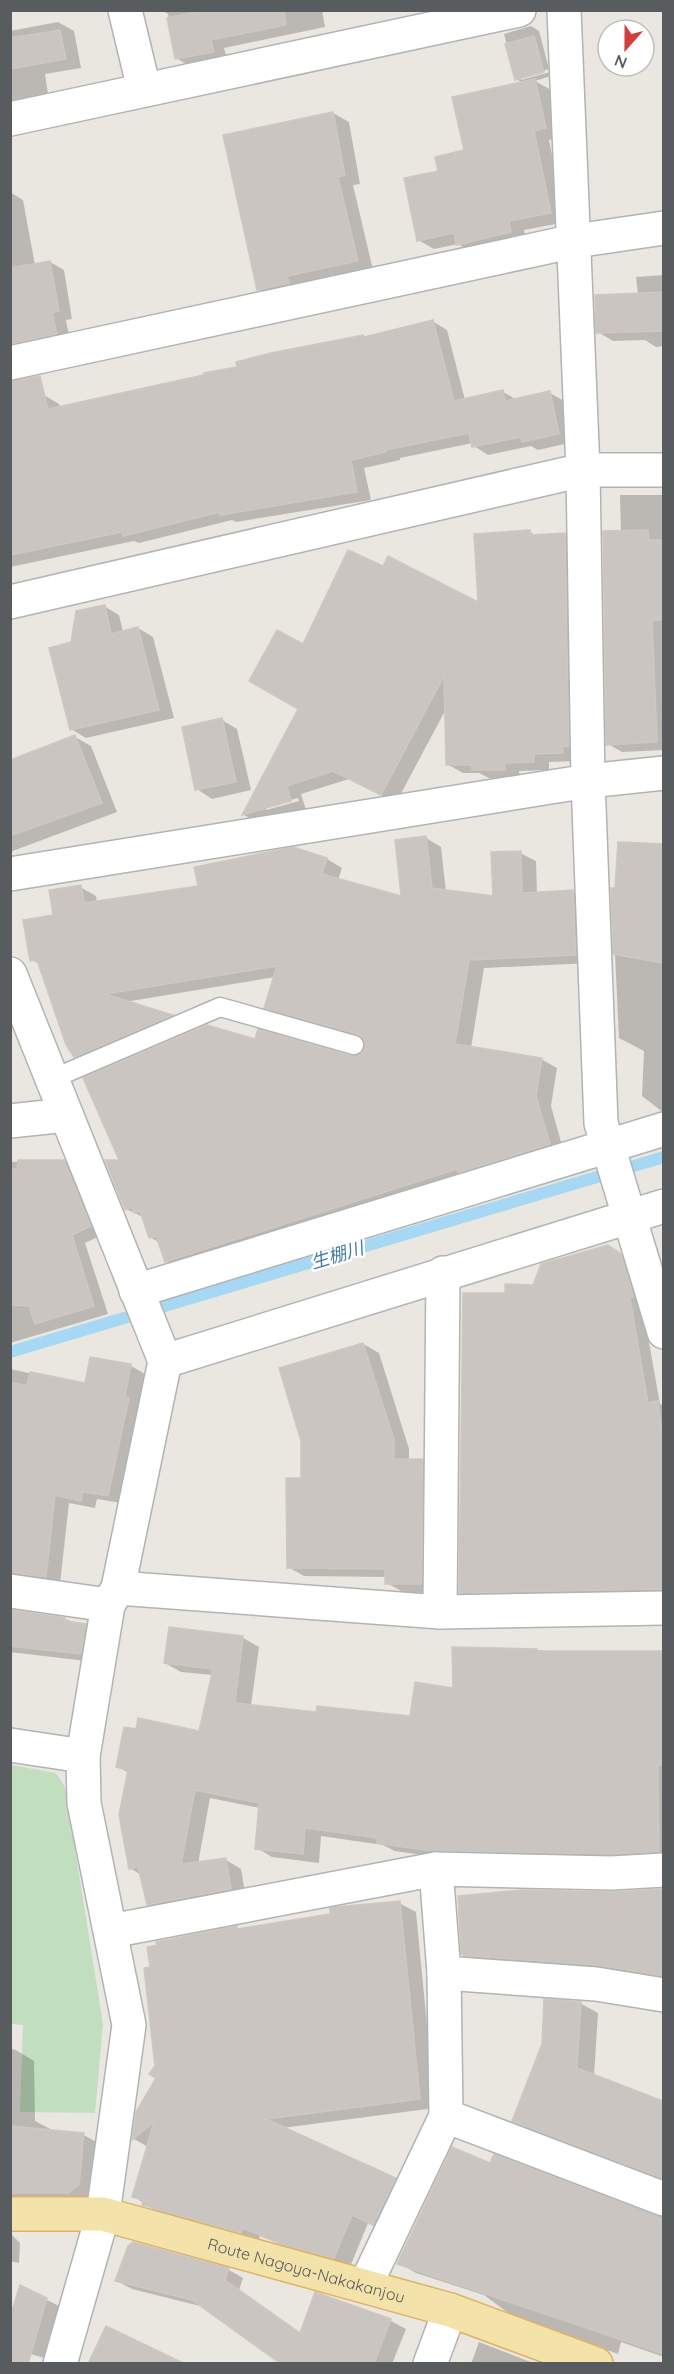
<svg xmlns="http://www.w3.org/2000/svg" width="674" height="2374" viewBox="0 0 674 2374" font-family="Quicksand,'Noto Sans JP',sans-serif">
<rect width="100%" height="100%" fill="#eae7e0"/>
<polygon fill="#c1dfbf" points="11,1765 56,1773 65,1787 103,2024 95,2113 20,2112 23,2025 11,2024"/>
<g fill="#0003" fill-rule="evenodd">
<polygon points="162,10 322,10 325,27 224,48 227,60 190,66 176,58 168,14"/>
<polygon points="58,22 74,31 81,68 45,74 48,94 24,98 26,105 10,108 10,31"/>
<polygon points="531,26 539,31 549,69 521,77 521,80 550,72 551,76 535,81 551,90 561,137 549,140 566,222 524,230 526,241 473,253 458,244 434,249 418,240 440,172 466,151 523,83 516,79 504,34"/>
<polygon points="333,113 349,122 360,184 353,185 373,270 274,298 258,289"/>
<polygon points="10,192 23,200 35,265 50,262 64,270 72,319 66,320 70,341 10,348"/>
<polygon points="664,275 664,346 656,347 645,340 613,341 598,332 638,294 636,277"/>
<polygon points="432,321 447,330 465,400 503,392 517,400 550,393 564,401 573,442 538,450 531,446 488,455 474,446 473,443 400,458 400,460 364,468 371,500 236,522 232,520 139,543 134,541 10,567 10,403 44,395 59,404 60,408"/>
<polygon points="620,495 664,495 664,750 622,752 608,744 621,532"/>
<path d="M530 532 538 537 565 535 580 543 577 761 549 762V770L519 771 520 778H489L479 773H463L447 764 446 709 396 803 349 779 301 794 306 810 259 823 244 815 300 708 303 646 480 605ZM298 798 299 801 266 810V807Z"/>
<polygon points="104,606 119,615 123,632 138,628 153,637 174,718 86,738 71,729 73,644"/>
<polygon points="222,720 237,729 251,790 212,799 197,789"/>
<polygon points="75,737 91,746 117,812 10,852 10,762"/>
<polygon points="426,838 441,847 446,892 495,898 520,853 536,861 537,894 573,892 588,901 591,963 484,968 471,1048 541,1059 557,1068 551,1106 564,1153 182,1270 167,1261 160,1243 150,1237 143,1217 126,1209 121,1162 256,1041 352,1057 363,1054 366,1041 281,1016 266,1007 275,977 125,1002 173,1016 186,1024 90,1065 75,1056 41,965 32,960 55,916 80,887 96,896 97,903 200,887 293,849 327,859 342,868 338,880 403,898"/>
<polygon points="619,843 664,845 664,1113 642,1096 644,1051 619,1038 612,890 617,890"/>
<polygon points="64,1161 78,1170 104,1234 85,1243 108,1314 10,1343 10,1162"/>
<polygon points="608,1247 635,1264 660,1404 664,1406 664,1598 475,1600 460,1592 506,1295 534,1286"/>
<polygon points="363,1344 379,1353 409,1449 409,1461 422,1461 438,1470 437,1593 403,1592 387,1583 387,1577 304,1576 288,1567 302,1480 303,1441"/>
<polygon points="91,1358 131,1366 145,1374 139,1406 142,1408 122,1503 97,1499 95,1508 69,1503 60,1584 10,1586 10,1369 86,1385"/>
<polygon points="10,1611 65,1619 85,1626 100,1634 95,1662 10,1652"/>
<polygon points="243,1638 259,1647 251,1706 317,1713 411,1717 455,1689 537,1650 664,1661 664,1861 449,1859 395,1851 383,1845 321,1836 319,1863 272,1857 257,1848 260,1808 210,1798 198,1864 226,1860 241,1869 246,1898 164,1913 148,1904 141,1875 130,1868 129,1773 118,1767 137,1731 201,1733 213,1675 181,1672 165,1663"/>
<polygon points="664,1890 664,1980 480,1964 465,1955 612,1893"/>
<polygon points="399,1903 416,1912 435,2108 282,2128 411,2189 390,2233 368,2223 350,2267 305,2254 260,2236 258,2241 160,2214 133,2196 148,2147 134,2139 137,2113 236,1928 240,1930"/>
<polygon points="580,2003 598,2013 594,2076 638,2100 664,2110 664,2181 531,2130 514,2120"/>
<polygon points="14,2049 34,2061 35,2121 56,2132 84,2135 103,2146 98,2195 10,2224 10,2050"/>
<polygon points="491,2165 664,2219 664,2357 621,2342 618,2354 511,2315 484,2295 416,2273 399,2263"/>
<polygon points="10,2227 12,2235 20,2243 19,2263 10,2261"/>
<polygon points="133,2245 229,2270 243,2278 239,2290 301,2334 316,2294 391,2321 406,2329 392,2364 312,2364 204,2307 132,2289 117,2281"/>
<polygon points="21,2287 63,2308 48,2359 20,2351"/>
<polygon points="479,2342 536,2364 471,2364"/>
</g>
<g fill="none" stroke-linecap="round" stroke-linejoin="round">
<polyline stroke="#a6d8f4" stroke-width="12" points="10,1352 664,1157"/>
</g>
<g fill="#cac5c1" stroke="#cec8bf" stroke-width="1.5">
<polygon points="204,10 284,10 286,25 211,40 214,52 175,59 167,18"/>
<polygon points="60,30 66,59 10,69 10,38"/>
<polygon points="534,36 544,72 515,80 505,44"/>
<polygon points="535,79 546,128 534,131 551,213 509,221 511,232 456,245 454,233 417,241 404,178 438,171 435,157 464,150 452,97"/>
<polygon points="333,112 345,175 338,177 358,261 287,276 289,283 257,290 223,135"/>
<polygon points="50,261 59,311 52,313 57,334 10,344 10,268"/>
<polygon points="663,292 663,331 596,333 595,295"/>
<polygon points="433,320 454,401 503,390 505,401 550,391 559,434 522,442 521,437 472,447 469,433 386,450 386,452 351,460 357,492 220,515 220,512 123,536 122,532 10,555 10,381 40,376 48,409 204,375 204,373 237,367 236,362 271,353 363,335 364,337"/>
<polygon points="530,530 530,535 565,533 569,746 562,747 563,753 534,754 534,762 505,763 505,770 472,770 472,765 446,765 444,676 381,795 333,771 287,786 291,801 242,815 298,709 249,681 277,630 303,644 348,550 383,566 388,556 478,602 474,534"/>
<polygon points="648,530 649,540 663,540 663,620 652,620 657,742 606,745 603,531"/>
<polygon points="105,605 111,634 138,627 159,710 70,730 49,648 71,642 76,611"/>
<polygon points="222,718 236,782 195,790 182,727"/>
<polygon points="75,735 102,803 10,836 10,760"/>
<polygon points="426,836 432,888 493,896 491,852 521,851 522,893 573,890 576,955 469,960 455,1044 542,1058 536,1096 550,1144 458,1173 457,1169 165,1262 156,1236 149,1238 140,1211 134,1213 132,1207 125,1210 105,1160 119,1160 83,1078 207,1025 255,1039 258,1029 352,1056 362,1053 365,1042 357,1034 264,1008 277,966 105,994 173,1015 74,1057 66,1045 37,960 30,961 23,920 53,915 49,890 81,885 84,903 198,886 194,867 293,847 327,858 322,874 401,896 395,840"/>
<polygon points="618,842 663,844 663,963 613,954 611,888 615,888"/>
<polygon points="18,1160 64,1160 91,1226 72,1235 94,1306 35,1324 29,1306 10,1305 10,1168 17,1169"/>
<polygon points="608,1245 621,1254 632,1291 633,1297 630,1298 648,1403 658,1401 663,1442 663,1589 459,1593 463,1293 505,1293 505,1284 533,1285 541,1264"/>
<polygon points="363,1343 394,1439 394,1459 423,1459 422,1584 385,1584 385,1569 287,1568 286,1478 301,1478 301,1441 279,1368"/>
<polygon points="90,1357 131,1364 125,1397 129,1398 108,1496 83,1492 81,1501 55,1495 46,1577 10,1573 10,1382 27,1386 30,1372 85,1383"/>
<polygon points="10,1610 65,1618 65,1621 86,1624 81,1654 10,1646"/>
<polygon points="169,1627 243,1636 235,1703 316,1712 317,1706 410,1716 415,1682 453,1688 452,1647 537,1649 537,1651 663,1651 663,1765 658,1765 659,1852 612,1854 432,1851 377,1843 378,1838 305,1828 303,1854 255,1849 259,1803 195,1790 181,1864 226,1858 231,1889 147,1905 138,1867 129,1869 119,1815 128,1770 116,1767 124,1727 136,1729 138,1718 199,1731 213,1669 164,1663"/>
<polygon points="663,1889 663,1976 597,1965 464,1956 461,1953 458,1896 522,1890 612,1892"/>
<polygon points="400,1901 420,2099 266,2119 396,2178 373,2225 352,2215 334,2258 287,2246 243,2228 241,2233 142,2205 143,2200 132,2197 154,2122 132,2140 136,2112 156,2078 149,2074 155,2066 144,1968 150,1967 147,1947 157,1945 156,1942 237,1926 237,1929 330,1914 330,1908 335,1907"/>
<polygon points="544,1999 581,2002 577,2068 663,2101 663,2179 512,2121 542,2044"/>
<polygon points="10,2126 84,2133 79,2184 68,2193 10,2193"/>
<polygon points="452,2147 490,2163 494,2154 663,2217 663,2354 397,2264"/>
<polygon points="133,2242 229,2268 225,2280 300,2333 315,2292 391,2319 374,2364 281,2364 192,2300 115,2281 128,2246"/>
<polygon points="20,2285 47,2298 28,2364 10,2364 10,2317"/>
<polygon points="106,2326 185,2364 88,2364"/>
</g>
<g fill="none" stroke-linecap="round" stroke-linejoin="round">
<defs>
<polyline id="lane" points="52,1079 220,1007 354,1045"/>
<g id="street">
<polyline points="125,10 144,89"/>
<polyline points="564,10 583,470 588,781 601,1123 664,1332"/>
<polyline points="10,119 519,10"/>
<polyline points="10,363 575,241 664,228"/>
<polyline points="10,602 583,470 664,470"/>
<polyline points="10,874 588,781 664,773"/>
<polyline points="10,974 165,1361 118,1588 108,1605 83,1756 84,1803 129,2025 103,2214 60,2364"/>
<polyline points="10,1121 66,1115"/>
<polyline points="136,1291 664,1129"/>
<polyline points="118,1588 440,1612 443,1273"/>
<polyline points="10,1591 108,1605"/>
<polyline points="440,1612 664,1608"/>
<polyline points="10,1745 83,1756"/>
<polyline points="436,1869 444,1973 446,2116 664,2199"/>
<polyline points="111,1931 436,1869 612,1873 664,1870"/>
<polyline points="444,1973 596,1984 664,1995"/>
<polyline points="365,2286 446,2116"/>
<polyline points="430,2364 450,2310"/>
</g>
<polyline id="secondary" points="165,1361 664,1206"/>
<g id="primary">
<path id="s1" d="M10 2214H103L450 2310 596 2364"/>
</g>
</defs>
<use href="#lane" stroke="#b1b3b6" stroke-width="21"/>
<use href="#street" stroke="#b1b3b6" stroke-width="36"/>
<use href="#secondary" stroke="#b2b5b9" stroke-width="36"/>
<use href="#primary" stroke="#dfb364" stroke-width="36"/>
<use href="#lane" stroke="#fff" stroke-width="18"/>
<use href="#street" stroke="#fff" stroke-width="33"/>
<use href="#secondary" stroke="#fff" stroke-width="33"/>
<use href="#primary" stroke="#f4e2ab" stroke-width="33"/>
</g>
<g text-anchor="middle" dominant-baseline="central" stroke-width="5" stroke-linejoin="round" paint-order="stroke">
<g font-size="16" fill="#595c5f" stroke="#fff">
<text stroke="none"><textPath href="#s1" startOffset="304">Route Nagoya-Nakakanjou</textPath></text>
</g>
<g font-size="18" font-style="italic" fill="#477ba2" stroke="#fff">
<text transform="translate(337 1255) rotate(-17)">生棚川</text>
</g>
</g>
<rect width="674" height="2374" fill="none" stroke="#595c5f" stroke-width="24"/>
<g transform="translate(626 48) rotate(201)"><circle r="28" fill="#ffffff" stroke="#bdbebf" stroke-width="1.5"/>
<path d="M0-4.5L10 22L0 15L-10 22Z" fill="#d23d3d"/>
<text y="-9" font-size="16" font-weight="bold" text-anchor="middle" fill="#595c5f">N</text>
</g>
</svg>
